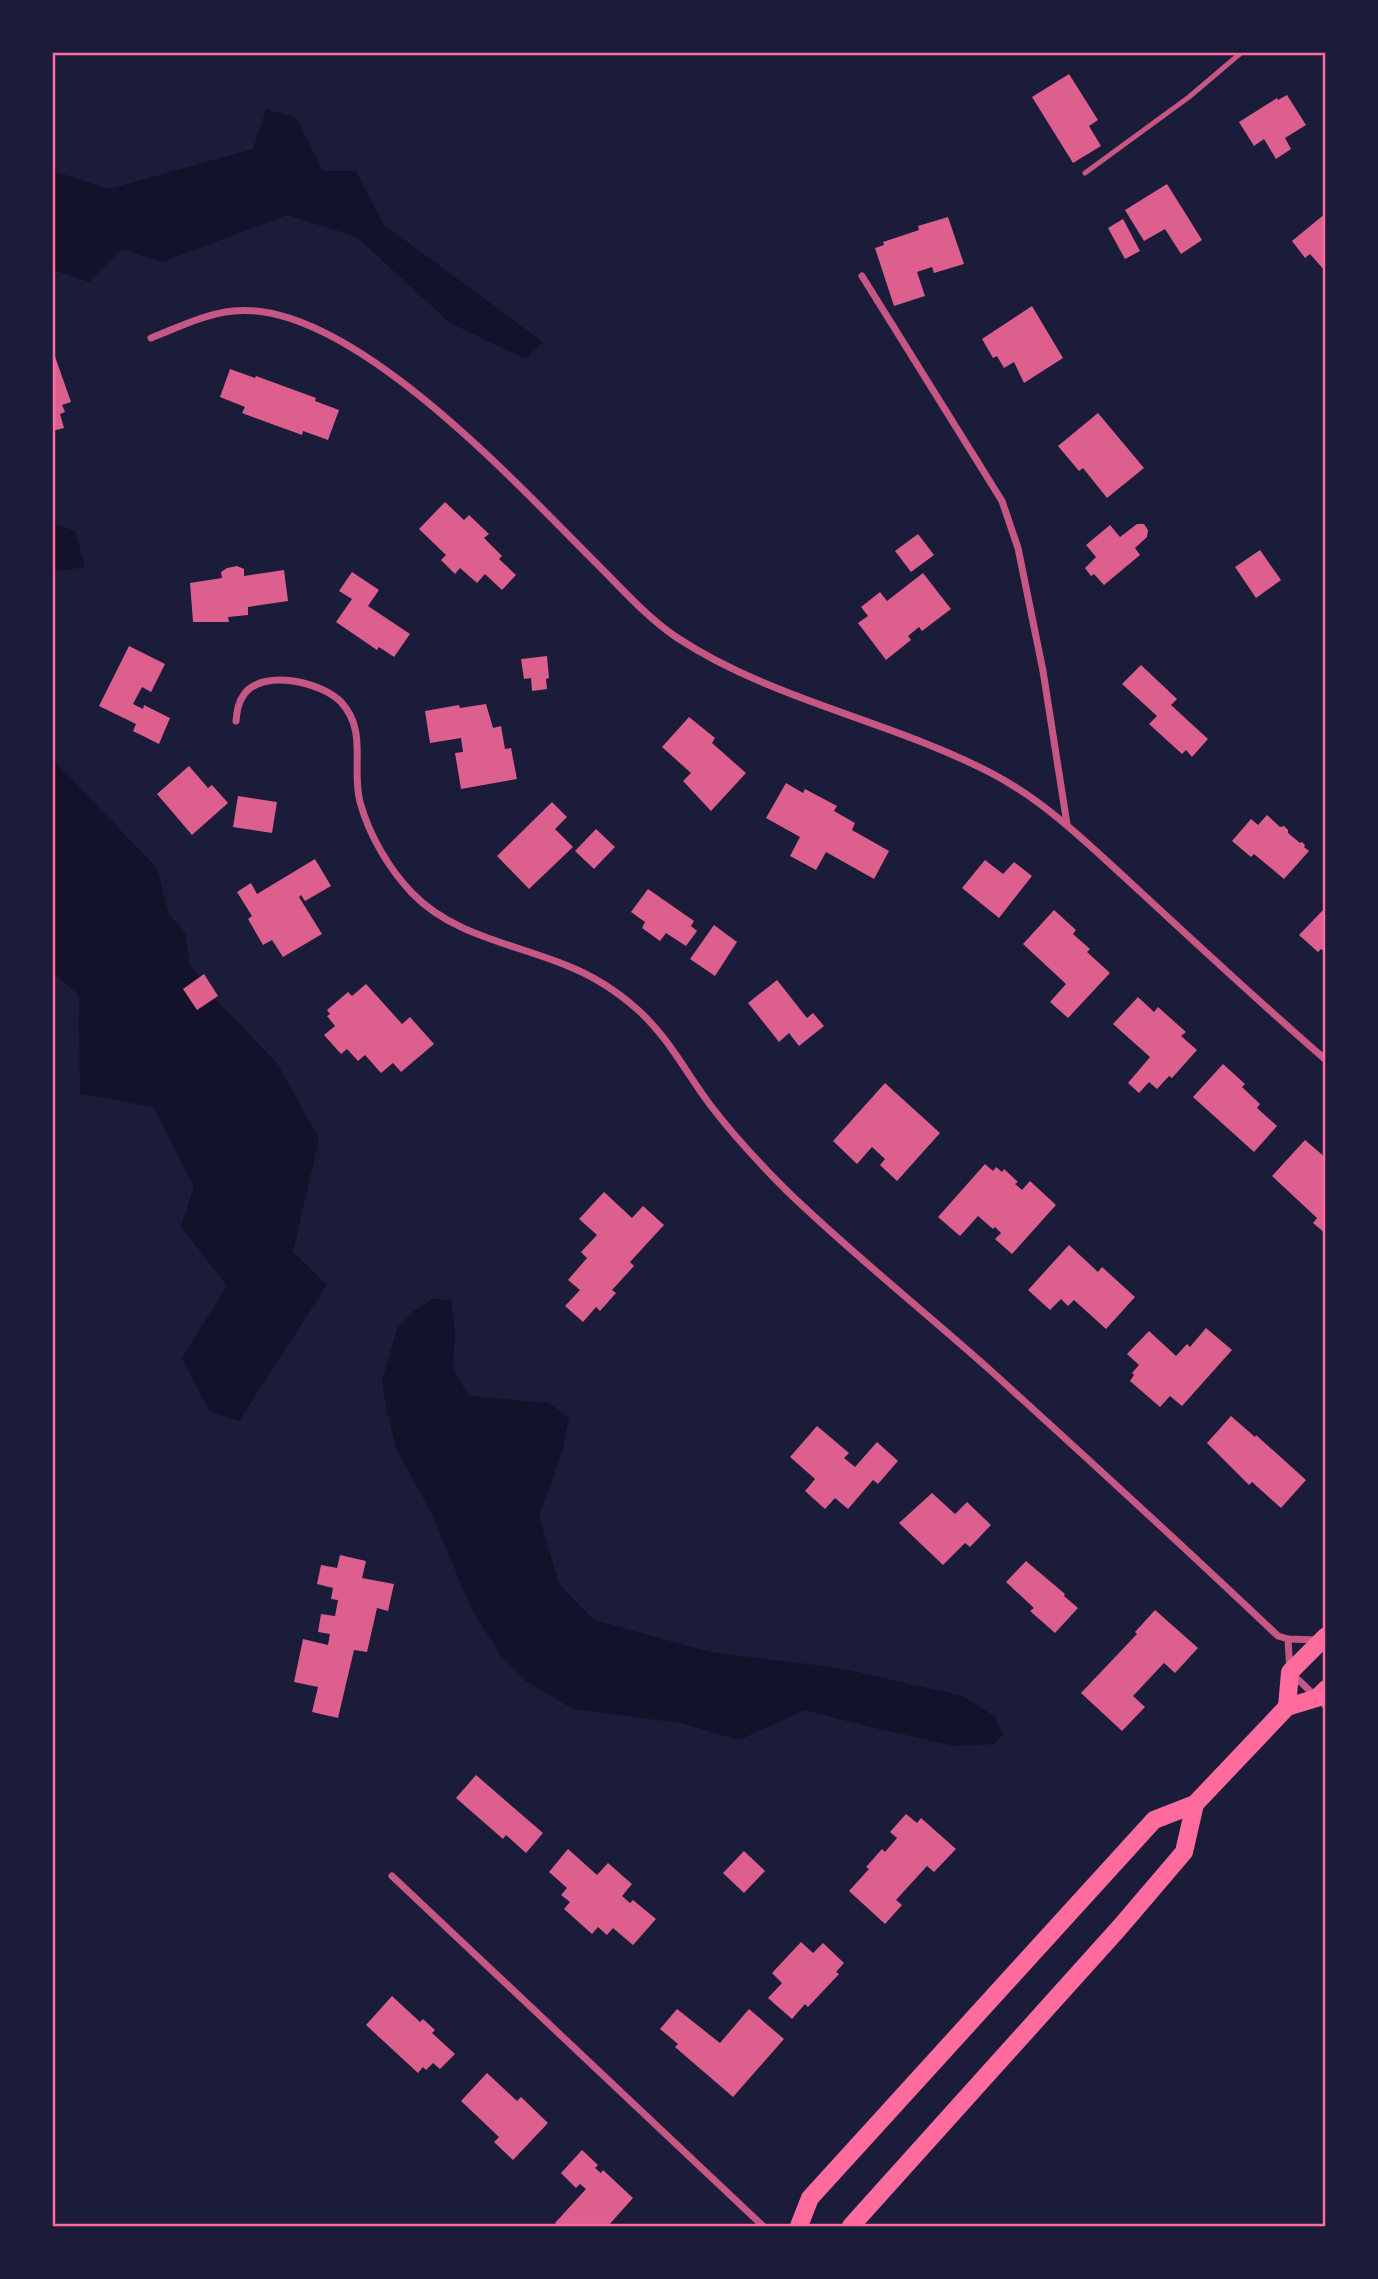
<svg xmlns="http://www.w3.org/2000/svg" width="1378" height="2279" viewBox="0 0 1378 2279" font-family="Roboto,sans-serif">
<rect width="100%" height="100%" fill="#1b1b3a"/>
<g fill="#12122b">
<polygon points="266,109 296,118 323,171 356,171 383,224 543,342 526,359 450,323 357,237 287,215 162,262 122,249 89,282 53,270 53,171 109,189 253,149"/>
<polygon points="53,523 75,531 85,567 53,572"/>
<polygon points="52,759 157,868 169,914 185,933 190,965 218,1002 277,1063 319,1139 293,1252 327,1285 239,1421 209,1411 182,1358 227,1286 181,1226 194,1186 153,1107 80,1094 79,995 53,973"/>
<polygon points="432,1299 451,1300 455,1333 453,1369 469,1396 549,1403 569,1418 562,1452 539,1516 559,1584 594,1620 710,1652 839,1668 963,1696 995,1717 1003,1734 994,1744 955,1746 866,1726 805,1710 739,1740 680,1723 573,1709 526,1681 501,1656 471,1608 431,1512 396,1448 387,1412 382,1382 397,1328 414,1311"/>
</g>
<g fill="#dd5f8e">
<polygon points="1069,74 1098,120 1089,126 1101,146 1073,163 1032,97"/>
<polygon points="1287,95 1306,125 1285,138 1291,149 1276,159 1264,139 1254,146 1239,122 1277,98 1278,100"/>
<polygon points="1167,184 1202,240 1181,254 1165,229 1144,241 1125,210"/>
<polygon points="1326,213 1326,272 1310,254 1305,258 1292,241"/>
<polygon points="948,217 964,264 934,273 932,267 917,272 925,296 894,306 875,248 884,245 883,242 919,230 918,226"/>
<polygon points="1123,219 1140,251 1125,259 1108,228"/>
<polygon points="1032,306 1063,358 1024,383 1014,362 1004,368 997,356 993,358 982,339"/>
<polygon points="52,348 71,402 62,405 65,412 60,414 64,428 52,431"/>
<polygon points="230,369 255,378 256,376 316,398 315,401 339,410 328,440 303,431 302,435 242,413 245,407 220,397"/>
<polygon points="1098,413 1144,468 1107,498 1083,468 1079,471 1058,446"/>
<polygon points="445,502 464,520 469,515 489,534 484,538 502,556 499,559 516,575 502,590 485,574 477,583 460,568 455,574 441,560 446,555 419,529"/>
<polygon points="1137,524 1144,524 1148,530 1147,537 1135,548 1140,555 1104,585 1094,574 1091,576 1085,568 1096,557 1086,545 1110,525 1120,537"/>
<polygon points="918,534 934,555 911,572 895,551"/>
<polygon points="1260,550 1281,580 1256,598 1235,567"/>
<polygon points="237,566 244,569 244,576 284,570 288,601 248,607 248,615 228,617 229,622 193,622 190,583 222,578 221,572 227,568"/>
<polygon points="352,572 379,590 368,606 410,634 394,657 379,647 377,650 336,622 352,599 339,591"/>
<polygon points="923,573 951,609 922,631 919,627 908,636 911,640 886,660 858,623 868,616 861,607 880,592 887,601"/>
<polygon points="129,646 165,664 151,692 142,687 133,704 143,709 144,705 170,718 159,744 133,731 136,724 99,706"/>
<polygon points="547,656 549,678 546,679 547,689 532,691 531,678 524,679 521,659"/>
<polygon points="1141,665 1177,699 1171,705 1208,739 1192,757 1186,750 1182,754 1149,724 1157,716 1122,684"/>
<polygon points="486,704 493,728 501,726 505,749 511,748 517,779 461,789 455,753 463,752 461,738 430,743 425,711 459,705 460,708"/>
<polygon points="689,717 715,738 712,743 746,773 711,811 683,781 691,773 662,747"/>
<polygon points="189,766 208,788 212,785 228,803 192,835 157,794"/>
<polygon points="786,783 803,793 805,789 837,806 834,811 855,823 852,830 889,851 874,879 826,852 816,870 790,856 800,837 766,818"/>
<polygon points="238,796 277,802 272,833 233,827"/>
<polygon points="552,802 567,817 555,829 573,847 529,889 497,856"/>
<polygon points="1267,815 1280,827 1284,826 1288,830 1288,833 1300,843 1302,842 1305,845 1304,847 1309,851 1284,879 1254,854 1251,857 1232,841 1251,819 1258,825"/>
<polygon points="596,829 615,847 594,869 575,851"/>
<polygon points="315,859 331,886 305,901 301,895 299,897 322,934 283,957 272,940 263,945 248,919 252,916 237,892 251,883 257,894"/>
<polygon points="985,860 1003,874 1014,862 1032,876 999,918 962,888"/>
<polygon points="648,889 694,921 691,926 697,931 686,946 666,933 660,941 642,928 645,922 631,912"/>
<polygon points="1324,909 1326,910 1326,953 1321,949 1318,952 1299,935"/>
<polygon points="1054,910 1076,930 1073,934 1090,949 1087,952 1110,973 1068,1018 1050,1002 1066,984 1023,944"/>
<polygon points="714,925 737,942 715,976 690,959"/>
<polygon points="204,974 218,996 197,1010 183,989"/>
<polygon points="777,980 807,1018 813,1013 824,1026 799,1046 789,1033 779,1042 748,1003"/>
<polygon points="366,984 402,1024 410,1017 434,1044 401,1072 393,1063 381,1073 365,1055 358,1061 347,1049 341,1054 324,1035 335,1026 327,1016 330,1014 327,1010 348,992 352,996"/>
<polygon points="1138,997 1154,1012 1158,1007 1186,1032 1181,1036 1197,1050 1172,1078 1169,1076 1157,1089 1149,1082 1139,1093 1128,1083 1150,1057 1113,1024"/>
<polygon points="1223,1064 1245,1084 1242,1087 1260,1104 1257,1108 1277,1126 1254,1152 1193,1097"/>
<polygon points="885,1083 940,1133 897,1181 880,1165 885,1159 872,1147 857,1164 833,1141"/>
<polygon points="1305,1140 1326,1158 1326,1234 1313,1223 1317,1218 1272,1176"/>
<polygon points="985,1164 993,1171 996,1167 1002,1172 1004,1169 1018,1182 1015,1184 1022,1190 1030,1181 1056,1205 1012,1254 995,1239 1001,1233 995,1227 993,1229 978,1216 960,1236 938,1217"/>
<polygon points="604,1192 632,1218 643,1206 664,1225 630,1262 634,1266 612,1290 616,1293 600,1311 596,1307 583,1322 565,1306 580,1290 568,1280 587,1258 581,1252 597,1235 579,1219"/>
<polygon points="1069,1245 1098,1272 1102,1267 1135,1297 1106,1329 1074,1300 1068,1306 1061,1299 1050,1310 1028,1290"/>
<polygon points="1206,1328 1232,1350 1182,1406 1170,1396 1160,1407 1130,1381 1134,1375 1132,1373 1139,1365 1127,1354 1149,1331 1176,1356 1187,1344 1190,1347"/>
<polygon points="1231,1416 1255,1437 1256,1435 1306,1480 1281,1508 1252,1482 1249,1485 1207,1443"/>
<polygon points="817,1426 849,1453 844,1458 855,1467 877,1442 898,1461 878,1484 873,1480 848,1509 835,1498 825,1509 805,1491 815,1479 790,1457"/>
<polygon points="932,1493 955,1514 967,1502 991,1525 970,1547 965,1543 943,1565 899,1523"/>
<polygon points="340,1555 366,1561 362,1578 394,1584 388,1611 377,1608 367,1652 354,1650 338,1718 312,1712 318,1687 294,1682 303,1639 328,1645 330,1634 318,1632 321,1614 335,1616 338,1600 331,1599 333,1588 317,1584 321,1565 337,1568"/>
<polygon points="1026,1561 1065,1594 1064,1596 1078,1608 1055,1633 1030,1611 1034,1608 1006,1582"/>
<polygon points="1155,1610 1198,1648 1175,1673 1164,1663 1133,1696 1145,1707 1122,1731 1081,1693 1137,1634 1135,1632"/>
<polygon points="476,1775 543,1833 526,1853 506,1835 503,1839 456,1798"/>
<polygon points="906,1814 917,1823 921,1818 956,1849 934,1872 927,1866 896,1900 902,1905 885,1924 849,1891 869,1869 866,1867 882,1849 885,1852 897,1838 890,1832"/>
<polygon points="568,1849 597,1875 608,1863 632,1884 622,1896 630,1903 633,1900 656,1919 633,1945 613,1928 607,1935 598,1927 592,1934 564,1909 570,1902 561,1895 567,1888 549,1872"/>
<polygon points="744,1851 765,1871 744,1893 723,1873"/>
<polygon points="801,1942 813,1953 823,1943 844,1963 836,1972 839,1974 808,2007 805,2004 792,2019 768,1998 782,1983 772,1973"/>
<polygon points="392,1996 420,2022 423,2019 435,2030 432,2033 455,2054 440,2069 433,2063 426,2070 423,2067 418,2073 366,2025"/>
<polygon points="677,2009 720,2043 749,2009 784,2039 733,2097 675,2047 678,2044 660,2029"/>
<polygon points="487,2073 517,2101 521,2097 548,2123 513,2160 494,2142 499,2137 461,2101"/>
<polygon points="582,2150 598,2165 595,2168 601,2173 603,2170 633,2198 608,2226 559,2226 555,2223 586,2189 580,2184 576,2188 561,2173"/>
</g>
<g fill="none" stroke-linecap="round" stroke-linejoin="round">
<polyline stroke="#c65784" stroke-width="5" points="1085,173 1189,97 1242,52"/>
<g stroke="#c65784" stroke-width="7">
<polyline points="862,276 1002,501 1018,548 1043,671 1067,824"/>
<path d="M151 338C177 328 204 314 233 311 350 298 523 491 602 569 625 592 648 618 676 637 773 701 890 720 993 774 1046 802 1089 845 1133 885 1197 944 1260 1003 1326 1060"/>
<path d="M236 721C237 711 238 702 245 693 265 669 321 682 341 702 368 731 351 767 360 802 369 835 389 869 412 893 453 936 516 944 568 966 593 976 618 992 638 1010 669 1038 686 1073 711 1106 734 1136 759 1163 786 1190 851 1253 923 1310 990 1370 1087 1458 1183 1546 1278 1636L1288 1639 1319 1640"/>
<polyline points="1288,1639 1290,1672 1326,1706"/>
<polyline points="392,1876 763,2226"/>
</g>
<g stroke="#ff6b9d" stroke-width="18">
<polyline points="1287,1707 1290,1672 1326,1636"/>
<polyline points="799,2226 810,2198 1154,1820 1195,1804 1287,1707 1317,1698 1326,1689"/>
<polyline points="851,2226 1120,1927 1184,1852 1195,1804"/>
</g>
</g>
<rect width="1378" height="2279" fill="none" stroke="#1b1b3a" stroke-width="108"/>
<rect x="54" y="54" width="1270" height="2171" fill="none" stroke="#ff6b9d" stroke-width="2.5"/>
</svg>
